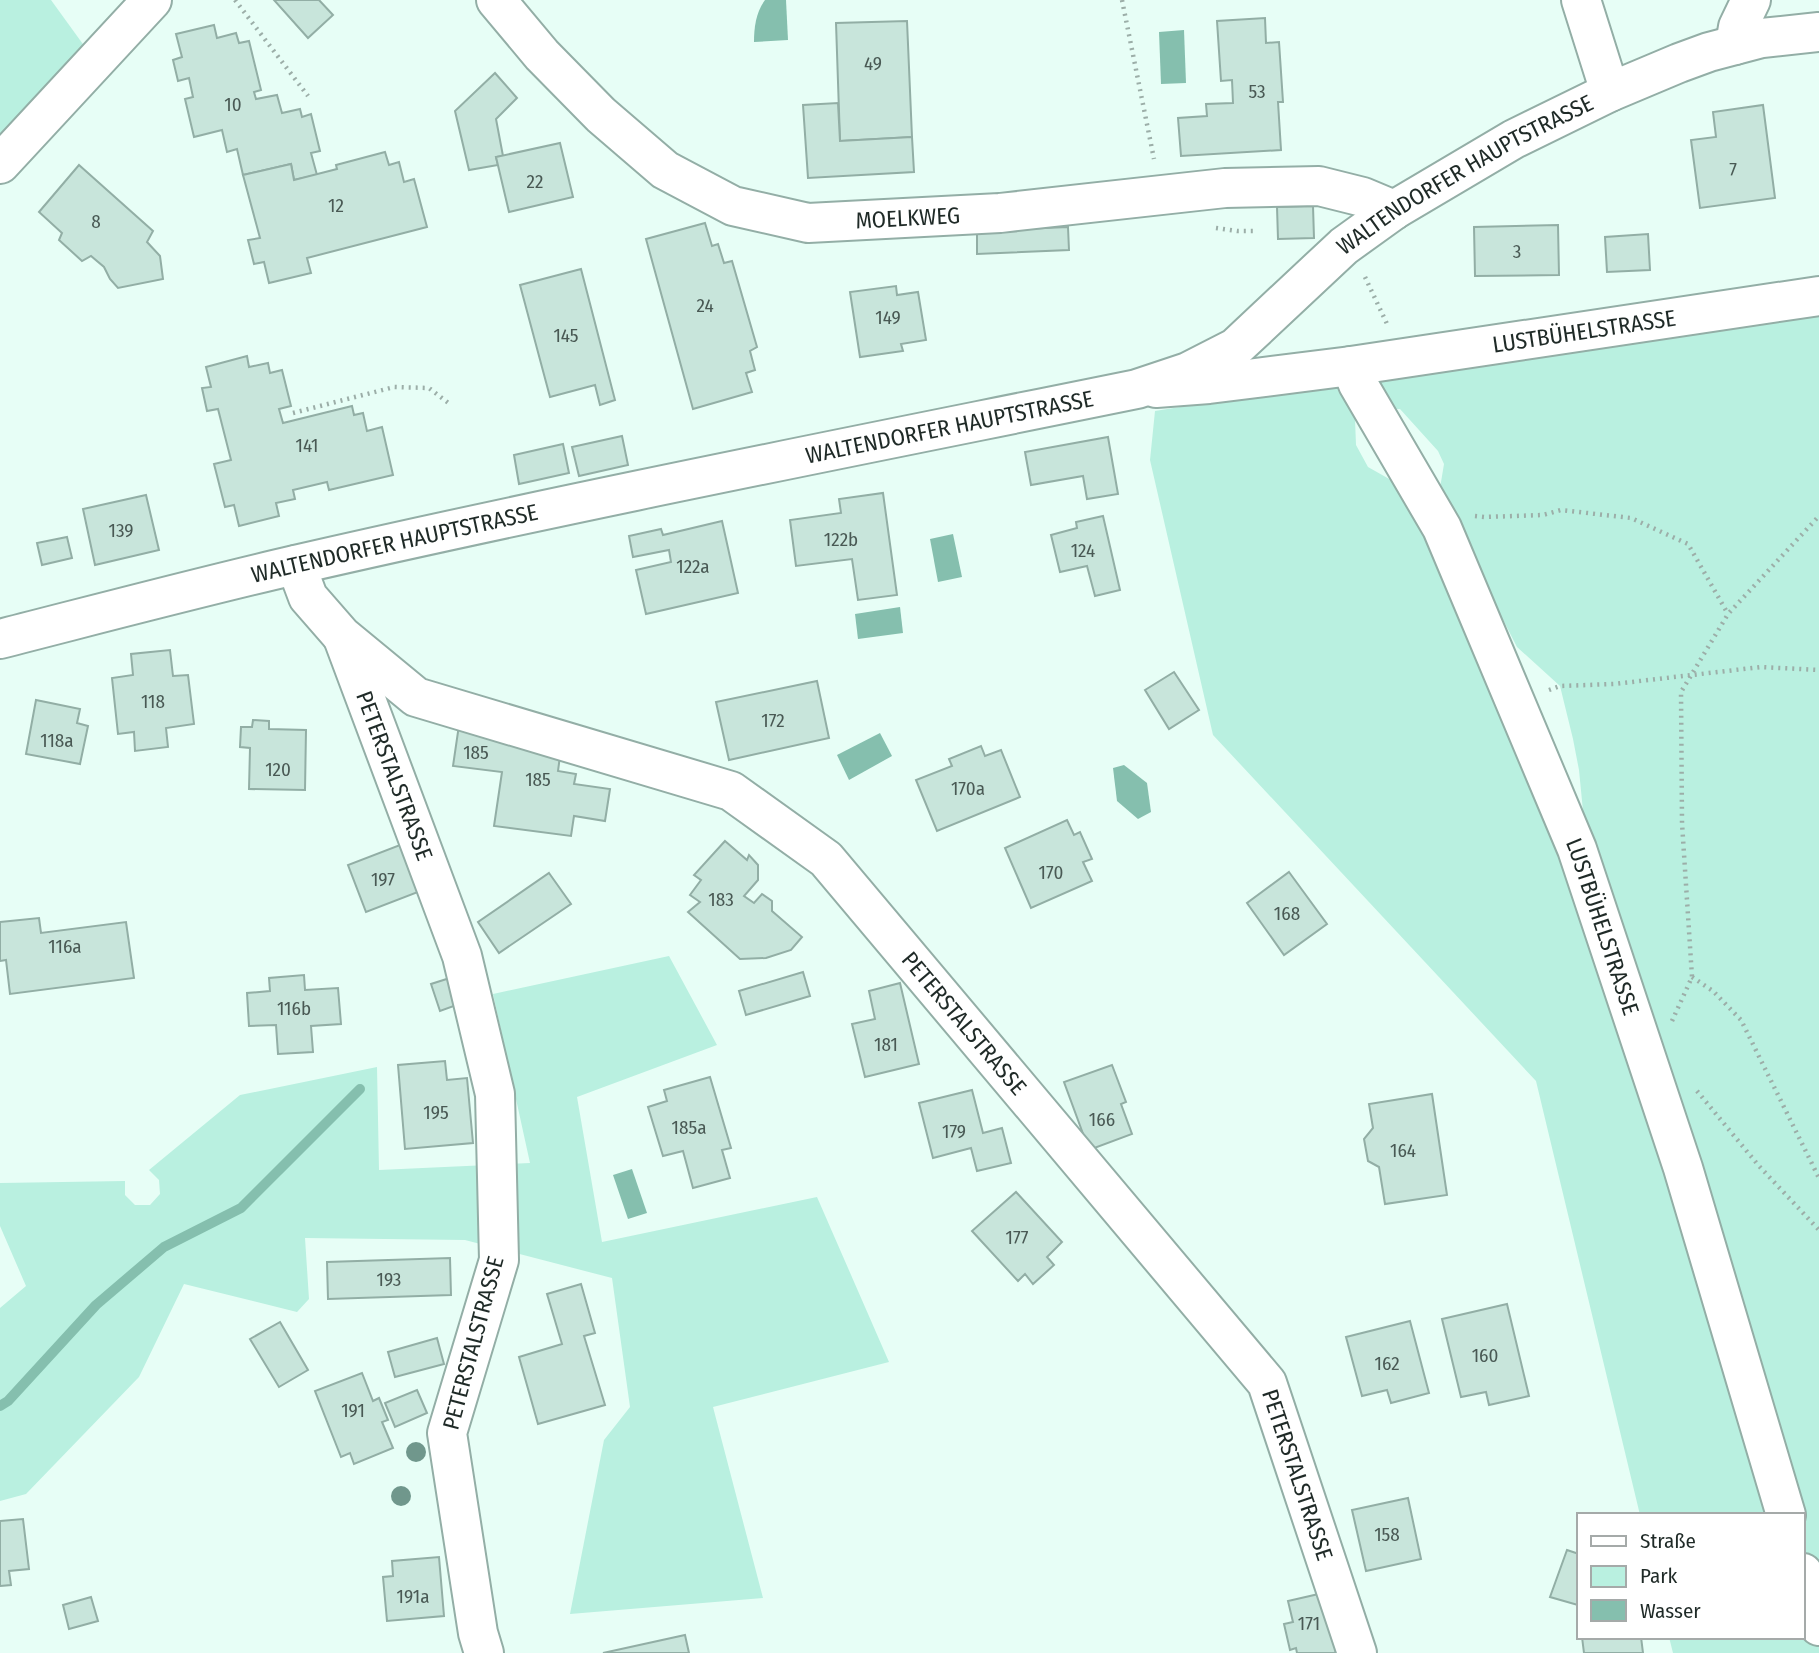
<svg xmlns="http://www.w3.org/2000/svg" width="1819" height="1653" viewBox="0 0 1819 1653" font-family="'Fira Sans Condensed',sans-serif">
<rect width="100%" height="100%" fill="#e7fef6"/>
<g fill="#b9f0e0" fill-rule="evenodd">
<polygon points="0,0 51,0 85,47 0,138"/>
<path d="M1819 304V1653H1673L1669 1637H1803V1515H1640L1536 1081 1213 735 1150 460 1155 411ZM1373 409H1400L1438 451 1444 464 1440 488H1419L1391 480 1368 467 1356 445 1355 419ZM1494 602 1517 647 1560 686 1573 739 1579 770 1583 811 1572 814Z"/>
<polygon points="669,956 717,1045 577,1097 602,1242 817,1197 889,1362 713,1407 763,1598 570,1614 604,1440 630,1407 612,1278 465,1240 305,1238 309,1299 297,1312 184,1284 139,1377 26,1494 0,1501 0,1308 26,1286 0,1226 0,1183 125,1181 125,1195 135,1205 150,1205 160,1194 159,1180 149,1170 240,1095 377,1067 379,1170 530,1163 493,994"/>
</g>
<g fill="#85bfae">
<path d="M765 0H786L788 40 754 42C754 27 756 12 765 0Z"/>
<polygon points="1184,30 1186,83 1161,84 1159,32"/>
<polygon points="953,534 962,577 938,582 930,539"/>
<polygon points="900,607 903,633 858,639 855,614"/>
<polygon points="880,733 892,756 849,780 837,755"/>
<polygon points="1124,765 1147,783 1151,812 1138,819 1117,801 1113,768"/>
<polygon points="632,1169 647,1213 628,1219 613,1175"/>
</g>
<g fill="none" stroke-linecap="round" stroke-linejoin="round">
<polyline stroke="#85bfae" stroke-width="10" points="0,1406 8,1401 96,1305 164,1247 241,1208 360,1089"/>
</g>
<g fill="#c8e5db" stroke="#92aea5" stroke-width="2">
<polygon points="274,0 319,0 333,15 308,38"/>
<polygon points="1265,18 1266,43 1279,42 1283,102 1278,102 1281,150 1181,156 1178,118 1207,116 1206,104 1233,103 1232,80 1221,81 1217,21"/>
<polygon points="907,21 912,137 840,141 836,23"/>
<polygon points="214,25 217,38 236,33 239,43 249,41 261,90 254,92 256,99 277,95 282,113 300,109 302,117 311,114 320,151 311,153 317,175 294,180 291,164 243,175 237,149 227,152 222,130 194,137 185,99 193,97 189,78 178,81 173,60 182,57 176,34"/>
<polygon points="495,73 517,98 496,119 503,156 496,157 498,165 469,170 455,111"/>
<polygon points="838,103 840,141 912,137 914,172 808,178 803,105"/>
<polygon points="1763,105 1775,198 1700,208 1691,140 1716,137 1713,112"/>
<polygon points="560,143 573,197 509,212 496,157"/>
<polygon points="385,152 389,165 399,162 404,182 414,179 427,227 307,258 311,273 269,283 264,262 254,264 248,240 260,238 243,175 291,164 294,180 337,169 336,165"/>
<polygon points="79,165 153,231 147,242 160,256 163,279 118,288 110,279 104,267 91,256 82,261 59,240 62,233 39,212"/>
<polygon points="1313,206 1314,238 1278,239 1277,207"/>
<polygon points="705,223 712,246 718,244 724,263 732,261 757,347 750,351 755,370 746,373 752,392 693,409 646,239"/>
<polygon points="1558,225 1559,275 1475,276 1474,227"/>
<polygon points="1068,227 1069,250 977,254 977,231"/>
<polygon points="1648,234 1650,270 1607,272 1605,237"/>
<polygon points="581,269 615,400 600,405 595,385 550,397 520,285"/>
<polygon points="896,286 897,295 918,292 926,340 901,344 903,351 860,357 850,292"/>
<polygon points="247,356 249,367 268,363 270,373 282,370 291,406 279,409 283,423 352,406 354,415 363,413 367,431 382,427 393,475 329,490 327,482 293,490 295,499 276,503 279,516 239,526 234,505 225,507 214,464 231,460 218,409 207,411 202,388 211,387 206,367"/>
<polygon points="622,436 628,465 579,476 572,447"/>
<polygon points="1108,437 1118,494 1087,499 1083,476 1031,485 1025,452"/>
<polygon points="563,444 569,473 519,484 514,455"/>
<polygon points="883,493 897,595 858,600 852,559 796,566 790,520 841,513 839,499"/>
<polygon points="146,495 159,550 95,565 83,509"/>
<polygon points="1103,516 1120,590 1095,596 1087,566 1060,572 1051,535 1077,528 1076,522"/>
<polygon points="722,521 738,593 646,614 636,570 671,562 669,550 633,557 629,536 661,529 663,535"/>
<polygon points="67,537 72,558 42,565 37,543"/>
<polygon points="170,650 173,676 188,675 194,724 166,728 168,747 135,751 134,732 118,734 112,678 133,675 131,654"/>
<polygon points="1174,672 1199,710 1169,729 1145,690"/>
<polygon points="817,681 829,738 729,760 716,702"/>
<polygon points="36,700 80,709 77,723 88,726 80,764 26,754"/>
<polygon points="253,720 269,721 269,729 306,730 305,790 249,789 250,748 240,747 241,727 252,727"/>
<polygon points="459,725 560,756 558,771 576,774 574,784 610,789 605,821 574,816 571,836 494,826 502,772 453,766"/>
<polygon points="981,746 985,756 1001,750 1020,797 937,831 916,780 952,766 949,759"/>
<polygon points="1067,820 1074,835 1080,832 1092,859 1083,862 1092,881 1031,908 1005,848"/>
<polygon points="725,841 747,860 749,855 758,865 758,880 744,896 754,903 762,894 772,901 772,911 802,937 791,950 766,958 740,959 688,912 700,902 690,895 701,880 694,875"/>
<polygon points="400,845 418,892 366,912 348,865"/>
<polygon points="1289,872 1327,924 1284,955 1247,903"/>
<polygon points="549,873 571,904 499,953 478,922"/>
<polygon points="39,918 41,933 126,922 134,978 10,994 6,960 0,961 0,922"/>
<polygon points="803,972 810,996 746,1015 739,991"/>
<polygon points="304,975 305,990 338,988 341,1024 311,1026 313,1052 278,1054 276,1025 249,1026 247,993 270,991 269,978"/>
<polygon points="456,976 465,1002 440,1011 431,984"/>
<polygon points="900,983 919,1064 865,1077 852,1024 875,1019 869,991"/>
<polygon points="445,1061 447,1080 467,1078 473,1143 405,1149 398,1065"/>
<polygon points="1112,1065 1126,1102 1121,1104 1132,1134 1089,1150 1064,1082"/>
<polygon points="710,1077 731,1148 722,1150 730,1178 693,1188 683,1151 663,1156 648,1107 667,1101 664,1090"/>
<polygon points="972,1090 983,1133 1002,1128 1011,1163 977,1171 971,1148 933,1158 919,1103"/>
<polygon points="1432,1094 1447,1195 1385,1204 1379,1167 1368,1161 1364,1139 1373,1128 1369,1104"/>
<polygon points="1016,1192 1062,1242 1047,1257 1054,1265 1033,1284 1025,1274 1018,1281 972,1231"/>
<polygon points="450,1258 451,1295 328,1299 327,1262"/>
<polygon points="581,1284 595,1333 584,1336 605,1405 538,1424 519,1357 562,1344 547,1294"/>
<polygon points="1507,1304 1529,1396 1489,1405 1486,1392 1461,1397 1442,1319"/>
<polygon points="1410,1321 1429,1393 1391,1403 1387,1390 1362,1396 1346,1337"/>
<polygon points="280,1322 308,1370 279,1387 250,1339"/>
<polygon points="437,1338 444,1364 395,1377 388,1352"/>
<polygon points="362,1373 373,1401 379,1398 388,1420 382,1422 393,1448 354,1464 350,1453 341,1457 315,1391"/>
<polygon points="417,1390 427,1413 395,1427 385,1403"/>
<polygon points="1408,1498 1421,1559 1366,1571 1352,1510"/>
<polygon points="23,1519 29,1569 9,1571 11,1585 0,1586 0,1521"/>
<polygon points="1567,1550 1579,1554 1579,1615 1578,1605 1550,1597"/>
<polygon points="439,1557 444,1616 387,1621 383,1577 393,1576 392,1561"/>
<polygon points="1323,1593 1336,1653 1297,1653 1296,1648 1290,1650 1284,1624 1293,1622 1288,1601"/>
<polygon points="91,1597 98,1621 69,1629 63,1605"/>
<polygon points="685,1635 689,1653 603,1653"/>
<polygon points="1582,1637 1641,1637 1643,1653 1584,1653"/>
</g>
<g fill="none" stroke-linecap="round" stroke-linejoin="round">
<defs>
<g id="minor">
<path id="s1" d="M496 0 542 55 601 115 665 170 733 206 808 223 1000 213 1225 188 1319 186 1363 197 1394 210"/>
<polyline points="1581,0 1610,92"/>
<polyline points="1735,45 1738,27 1751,0"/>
<polyline points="0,164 152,0"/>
<path id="s2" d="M1351 366 1358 384 1442 528 1577 849 1683 1168 1786 1515"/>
<path id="s3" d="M1156 388 1209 384 1351 366 1819 296"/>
<path id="s4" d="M296 565 308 597 342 636 416 697 731 791 826 859 1267 1383 1357 1653"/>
<path id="s5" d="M343 638 462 956 495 1094 499 1260 447 1433 478 1633 484 1653"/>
<polyline points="1803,1573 1819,1626"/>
</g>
<g id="major">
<path id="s6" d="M0 639C98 614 196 588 295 565 574 501 856 446 1137 389L1188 372 1235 348 1344 246 1394 210 1514 139 1610 92 1679 63 1709 52 1762 38 1819 32"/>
</g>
</defs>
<use href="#minor" stroke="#93aea6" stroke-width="42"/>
<use href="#major" stroke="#93aea6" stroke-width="42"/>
<g stroke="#9caea8" stroke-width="4.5" stroke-dasharray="2 5" stroke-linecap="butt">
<polyline points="235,0 308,96"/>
<polyline points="1122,0 1154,159"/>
<polyline points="1216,228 1237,231 1257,231"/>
<polyline points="1365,277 1388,326"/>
<polyline points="293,413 394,387 429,388 451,405"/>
<polyline points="1475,516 1485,517 1543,515 1561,510 1631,518 1688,544 1728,614"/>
<polyline points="1549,690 1560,686 1614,684 1761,667 1819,670"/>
<polyline points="1692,977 1713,991 1741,1020 1819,1178"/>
<polyline points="1672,1021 1692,977 1682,823 1681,692 1728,614 1819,516"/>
<polyline points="1697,1091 1759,1166 1819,1230"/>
</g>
<use href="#minor" stroke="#fff" stroke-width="38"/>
<use href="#major" stroke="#fff" stroke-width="38"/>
</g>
<g fill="#70978c">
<circle cx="416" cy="1452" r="10"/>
<circle cx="401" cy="1496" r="10"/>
</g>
<g text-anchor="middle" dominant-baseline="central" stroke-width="6" stroke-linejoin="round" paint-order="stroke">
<g font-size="19" fill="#495954">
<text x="873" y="63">49</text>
<text x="1257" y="91">53</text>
<text x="233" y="104">10</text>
<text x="1733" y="169">7</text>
<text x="535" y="181">22</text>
<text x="336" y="205">12</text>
<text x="96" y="221">8</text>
<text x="1517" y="251">3</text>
<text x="705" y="305">24</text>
<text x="888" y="317">149</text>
<text x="566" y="335">145</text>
<text x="307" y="445">141</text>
<text x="121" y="530">139</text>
<text x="841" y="539">122b</text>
<text x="1083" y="550">124</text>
<text x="693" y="566">122a</text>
<text x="153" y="701">118</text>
<text x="773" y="720">172</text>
<text x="57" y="740">118a</text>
<text x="476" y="752">185</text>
<text x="278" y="769">120</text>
<text x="538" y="779">185</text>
<text x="968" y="788">170a</text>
<text x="1051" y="872">170</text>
<text x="383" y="879">197</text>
<text x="721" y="899">183</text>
<text x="1287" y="913">168</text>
<text x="65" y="946">116a</text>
<text x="294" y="1008">116b</text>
<text x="886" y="1044">181</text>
<text x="436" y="1112">195</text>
<text x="1102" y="1119">166</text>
<text x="689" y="1127">185a</text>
<text x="954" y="1131">179</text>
<text x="1403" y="1150">164</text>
<text x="1017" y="1237">177</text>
<text x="389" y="1279">193</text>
<text x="1485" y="1355">160</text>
<text x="1387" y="1363">162</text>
<text x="353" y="1410">191</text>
<text x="1387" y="1534">158</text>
<text x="413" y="1596">191a</text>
<text x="1309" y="1623">171</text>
</g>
<g font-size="23" fill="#1f2a27" stroke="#fff">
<text stroke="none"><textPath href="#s6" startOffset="1561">WALTENDORFER HAUPTSTRASSE</textPath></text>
<text stroke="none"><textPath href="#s1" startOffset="494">MOELKWEG</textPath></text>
<text stroke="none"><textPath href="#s3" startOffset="432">LUSTBÜHELSTRASSE</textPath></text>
<text stroke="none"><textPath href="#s6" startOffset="973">WALTENDORFER HAUPTSTRASSE</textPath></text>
<text stroke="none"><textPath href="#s6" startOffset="406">WALTENDORFER HAUPTSTRASSE</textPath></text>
<text stroke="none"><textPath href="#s5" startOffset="147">PETERSTALSTRASSE</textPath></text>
<text stroke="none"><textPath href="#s2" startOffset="616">LUSTBÜHELSTRASSE</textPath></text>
<text stroke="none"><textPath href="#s4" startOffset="842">PETERSTALSTRASSE</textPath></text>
<text transform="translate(473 1343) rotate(-75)">PETERSTALSTRASSE</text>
<text stroke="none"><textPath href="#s4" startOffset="1409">PETERSTALSTRASSE</textPath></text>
</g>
</g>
<rect x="1577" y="1513" width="228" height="126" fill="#ffffff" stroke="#a5aaa9" stroke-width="2"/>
<rect x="1591" y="1536" width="35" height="10" fill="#ffffff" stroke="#a5aaa9" stroke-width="2"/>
<text x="1640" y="1548" font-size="21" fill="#1f2a27">Straße</text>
<rect x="1591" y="1566" width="35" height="21" fill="#b9f0e0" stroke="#a5aaa9" stroke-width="2"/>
<text x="1640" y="1583" font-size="21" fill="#1f2a27">Park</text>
<rect x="1591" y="1600" width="35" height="21" fill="#85bfae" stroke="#a5aaa9" stroke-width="2"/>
<text x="1640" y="1618" font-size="21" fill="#1f2a27">Wasser</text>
</svg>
